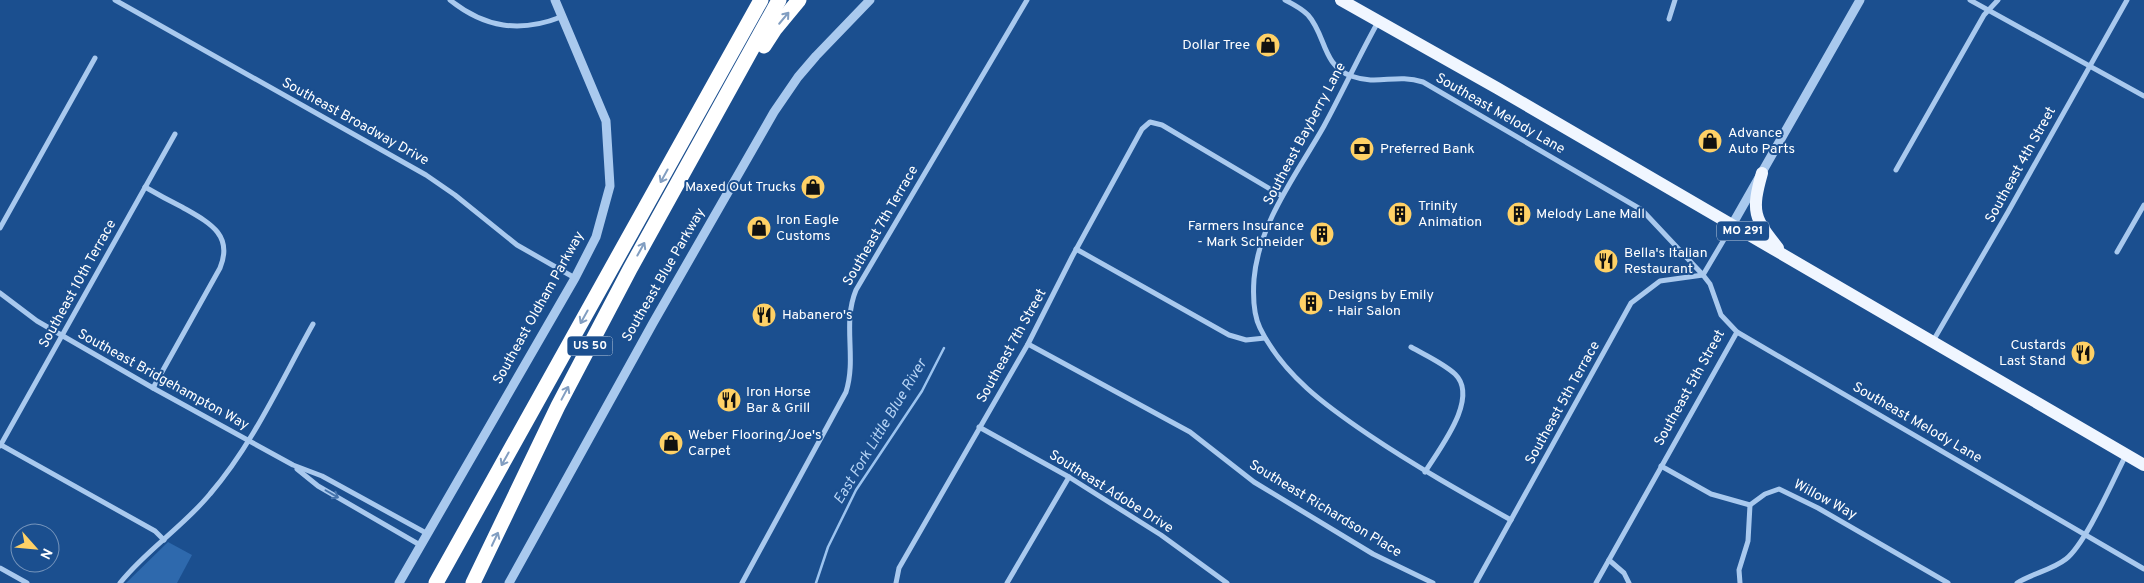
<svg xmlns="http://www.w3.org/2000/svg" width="2144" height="583" viewBox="0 0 2144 583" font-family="Overpass,sans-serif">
<rect width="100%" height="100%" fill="#1b4f8f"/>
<polygon fill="#2e69ad" points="168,542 192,555 177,583 126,583"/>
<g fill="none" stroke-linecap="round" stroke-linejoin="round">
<polyline stroke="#9cc4f0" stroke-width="2.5" points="816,583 828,547 856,490 922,391 944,348"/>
<g stroke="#a9c9ee" stroke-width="5">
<polyline points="115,0 426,175 455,195 517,245 575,278"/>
<path d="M450 0C485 28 520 33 561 17"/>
<path d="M1285 0C1293 4 1302 9 1308 15 1326 35 1322 65 1351 76 1379 86 1395 73 1423 82L1642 210 1703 275 1710 284 1721 315 1737 332 2144 569"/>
<polyline points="1970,0 2144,96"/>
<polyline points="1669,19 1675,0"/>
<path d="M1378 22C1359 56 1343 91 1324 126 1297 174 1259 222 1254 279 1253 294 1253 314 1260 328 1283 375 1326 406 1369 435 1415 466 1463 493 1511 520"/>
<polyline points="1896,170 1984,15 1998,0"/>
<path d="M145 187C157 194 170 201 182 207 208 222 234 234 220 268L153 388"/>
<polyline points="0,228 95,58"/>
<polyline points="1076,249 1229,335 1246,340 1265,338"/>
<polyline points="2117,252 2144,205"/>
<polyline points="1703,275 1732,226"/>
<polyline points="0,293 37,321 153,388 293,465 322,476 426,533"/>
<polyline points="1933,341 2008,212 2127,0"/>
<polyline points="1028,344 1190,432 1254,482 1373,554 1433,583"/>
<path d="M1411 347C1425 355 1443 363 1455 374 1480 398 1439 449 1425 472"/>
<polyline points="979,427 1069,477 1161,535 1227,583"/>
<polyline points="1,445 155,531 164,540"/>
<polyline points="0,446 175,134"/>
<polyline points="1661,466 1711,494 1750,505 1765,494 1779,489 1818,508 1948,583"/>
<polyline points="297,469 318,486 420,545"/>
<polyline points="1609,560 1624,573 1629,583"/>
<polyline points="0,568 27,583"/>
<path d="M120 583C146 550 183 527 210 494 253 444 281 381 313 324"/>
<path d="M742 583 846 392C857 357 842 324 856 290L1027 0"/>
<polyline points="896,583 899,568 1028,344 1072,257 1142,129 1150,122 1162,125 1282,196"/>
<polyline points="1007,583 1069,477"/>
<polyline points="1476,583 1631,303 1660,281 1703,275"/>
<polyline points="1596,583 1737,332"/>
<polyline points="1740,583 1739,570 1748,541 1750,505"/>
<path d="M2017 583C2033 573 2052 570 2066 559 2086 543 2113 480 2126 455"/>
</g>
<g stroke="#a9c9ee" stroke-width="9">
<polyline points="1732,225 1860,0"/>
<polyline points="399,583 575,278 596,237 610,186 606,121 555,0"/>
<polyline points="509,583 653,323 774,112 798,77 816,56 870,0"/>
</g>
<g stroke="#f0f6ff" stroke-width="12">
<polyline points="1341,0 1497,88 2144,465"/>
<path d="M1762 173C1751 212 1754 218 1778 248"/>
</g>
<g stroke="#fff" stroke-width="15">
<polyline points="764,46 775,29 799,0"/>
<polyline points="436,583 761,0"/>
<polyline points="473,583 558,406 630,269 779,0"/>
</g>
</g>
<defs><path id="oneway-shaft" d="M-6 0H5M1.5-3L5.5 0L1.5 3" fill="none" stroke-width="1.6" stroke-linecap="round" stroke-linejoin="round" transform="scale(1.25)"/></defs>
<g stroke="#829ec1">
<use href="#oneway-shaft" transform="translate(784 18) rotate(-50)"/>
<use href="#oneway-shaft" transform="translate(664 176) rotate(119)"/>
<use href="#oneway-shaft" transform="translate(641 249) rotate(-61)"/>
<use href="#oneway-shaft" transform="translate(584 317) rotate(119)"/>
<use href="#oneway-shaft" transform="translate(565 393) rotate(-62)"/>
<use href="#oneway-shaft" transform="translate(505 459) rotate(119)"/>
<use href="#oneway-shaft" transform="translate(495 539) rotate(-65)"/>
</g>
<use stroke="#4674ac" href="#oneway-shaft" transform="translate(332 494) rotate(30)"/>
<defs>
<symbol id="shop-disc" viewBox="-11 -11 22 22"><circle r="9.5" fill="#ffd166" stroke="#1b4f8f"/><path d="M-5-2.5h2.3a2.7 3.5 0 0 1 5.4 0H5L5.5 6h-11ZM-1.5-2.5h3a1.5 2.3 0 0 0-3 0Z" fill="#111"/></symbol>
<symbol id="bank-disc" viewBox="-11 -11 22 22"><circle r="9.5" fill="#ffd166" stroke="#1b4f8f"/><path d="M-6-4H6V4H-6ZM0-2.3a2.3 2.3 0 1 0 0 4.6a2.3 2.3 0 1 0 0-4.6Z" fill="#111"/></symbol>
<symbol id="building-disc" viewBox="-11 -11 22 22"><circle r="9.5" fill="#ffd166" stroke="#1b4f8f"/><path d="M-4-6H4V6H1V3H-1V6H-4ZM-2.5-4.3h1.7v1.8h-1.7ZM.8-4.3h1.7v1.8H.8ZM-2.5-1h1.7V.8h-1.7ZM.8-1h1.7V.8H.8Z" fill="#111"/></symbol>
<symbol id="restaurant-disc" viewBox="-11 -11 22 22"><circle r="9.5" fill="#ffd166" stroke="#1b4f8f"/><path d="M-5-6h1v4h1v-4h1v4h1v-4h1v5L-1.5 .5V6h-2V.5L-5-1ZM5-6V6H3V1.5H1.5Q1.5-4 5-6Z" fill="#111"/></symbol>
</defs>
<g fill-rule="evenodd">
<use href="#shop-disc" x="1254" y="31" width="28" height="28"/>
<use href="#shop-disc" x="1696" y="127" width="28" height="28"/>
<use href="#bank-disc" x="1348" y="135" width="28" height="28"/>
<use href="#shop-disc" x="799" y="173" width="28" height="28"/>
<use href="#building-disc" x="1386" y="200" width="28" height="28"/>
<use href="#building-disc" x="1505" y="200" width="28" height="28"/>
<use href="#shop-disc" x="745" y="214" width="28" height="28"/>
<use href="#building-disc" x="1308" y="220" width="28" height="28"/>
<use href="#restaurant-disc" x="1592" y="247" width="28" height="28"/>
<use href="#building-disc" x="1297" y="289" width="28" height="28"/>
<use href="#restaurant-disc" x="750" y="301" width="28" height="28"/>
<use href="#restaurant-disc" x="2069" y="339" width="28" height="28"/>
<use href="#restaurant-disc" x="715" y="386" width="28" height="28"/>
<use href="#shop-disc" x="657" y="429" width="28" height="28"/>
</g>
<g text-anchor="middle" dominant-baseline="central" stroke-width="4" stroke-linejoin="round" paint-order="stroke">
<g fill="#1b4f8f" stroke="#bbcadd" stroke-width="1">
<rect x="1717" y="221.5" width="52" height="19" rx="4"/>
<rect x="567.5" y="336.5" width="45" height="19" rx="4"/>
</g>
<g font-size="12" font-weight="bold" fill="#fff">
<text x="1743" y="231">MO 291</text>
<text x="590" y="346">US 50</text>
</g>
<g font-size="14" fill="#fff" stroke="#1b4f8f" text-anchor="start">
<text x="1250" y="45" text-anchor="end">Dollar Tree</text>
<text x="1728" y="133">Advance<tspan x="1728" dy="16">Auto Parts</tspan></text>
<text x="1380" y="149">Preferred Bank</text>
<text x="796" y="187" text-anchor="end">Maxed Out Trucks</text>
<text x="1418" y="206">Trinity<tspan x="1418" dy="16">Animation</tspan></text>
<text x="1536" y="214">Melody Lane Mall</text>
<text x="776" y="220">Iron Eagle<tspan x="776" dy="16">Customs</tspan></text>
<text x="1304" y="226" text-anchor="end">Farmers Insurance<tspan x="1304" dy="16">- Mark Schneider</tspan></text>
<text x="1624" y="253">Bella's Italian<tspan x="1624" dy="16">Restaurant</tspan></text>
<text x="1328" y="295">Designs by Emily<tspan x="1328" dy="16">- Hair Salon</tspan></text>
<text x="782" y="315">Habanero's</text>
<text x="2066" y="345" text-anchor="end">Custards<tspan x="2066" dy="16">Last Stand</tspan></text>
<text x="746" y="392">Iron Horse<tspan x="746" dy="16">Bar &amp; Grill</tspan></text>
<text x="688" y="435">Weber Flooring/Joe's<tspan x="688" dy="16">Carpet</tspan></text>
</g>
<g font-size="14" fill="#fff" stroke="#1b4f8f">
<text transform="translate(1500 114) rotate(30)">Southeast Melody Lane</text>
<text transform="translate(355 122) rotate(29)">Southeast Broadway Drive</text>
<text transform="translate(1305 134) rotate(-62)">Southeast Bayberry Lane</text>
<text transform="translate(2021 165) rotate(-61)">Southeast 4th Street</text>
<text transform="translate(881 226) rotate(-60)">Southeast 7th Terrace</text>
<text transform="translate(664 275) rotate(-60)">Southeast Blue Parkway</text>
<text transform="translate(78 284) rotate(-61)">Southeast 10th Terrace</text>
<text transform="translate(539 308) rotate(-61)">Southeast Oldham Parkway</text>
<text transform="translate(1012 346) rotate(-61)">Southeast 7th Street</text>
<text transform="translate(163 380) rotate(29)">Southeast Bridgehampton Way</text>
<text transform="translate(1690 388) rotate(-61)">Southeast 5th Street</text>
<text transform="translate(1563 403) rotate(-61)">Southeast 5th Terrace</text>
<text transform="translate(1917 423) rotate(30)">Southeast Melody Lane</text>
<text transform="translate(1111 492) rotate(32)">Southeast Adobe Drive</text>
<text transform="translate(1825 500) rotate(28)">Willow Way</text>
<text transform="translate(1325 509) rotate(31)">Southeast Richardson Place</text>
</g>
<g font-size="15" font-style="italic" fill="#b5d3f5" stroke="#1b4f8f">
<text transform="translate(881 432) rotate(-59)">East Fork Little Blue River</text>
</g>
</g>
<g transform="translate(35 548) rotate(117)"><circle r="24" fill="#1b4f8f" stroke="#7695bc"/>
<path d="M0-4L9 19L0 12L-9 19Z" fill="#ffd166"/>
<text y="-8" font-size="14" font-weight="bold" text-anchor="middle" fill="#ffffff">N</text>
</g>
</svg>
